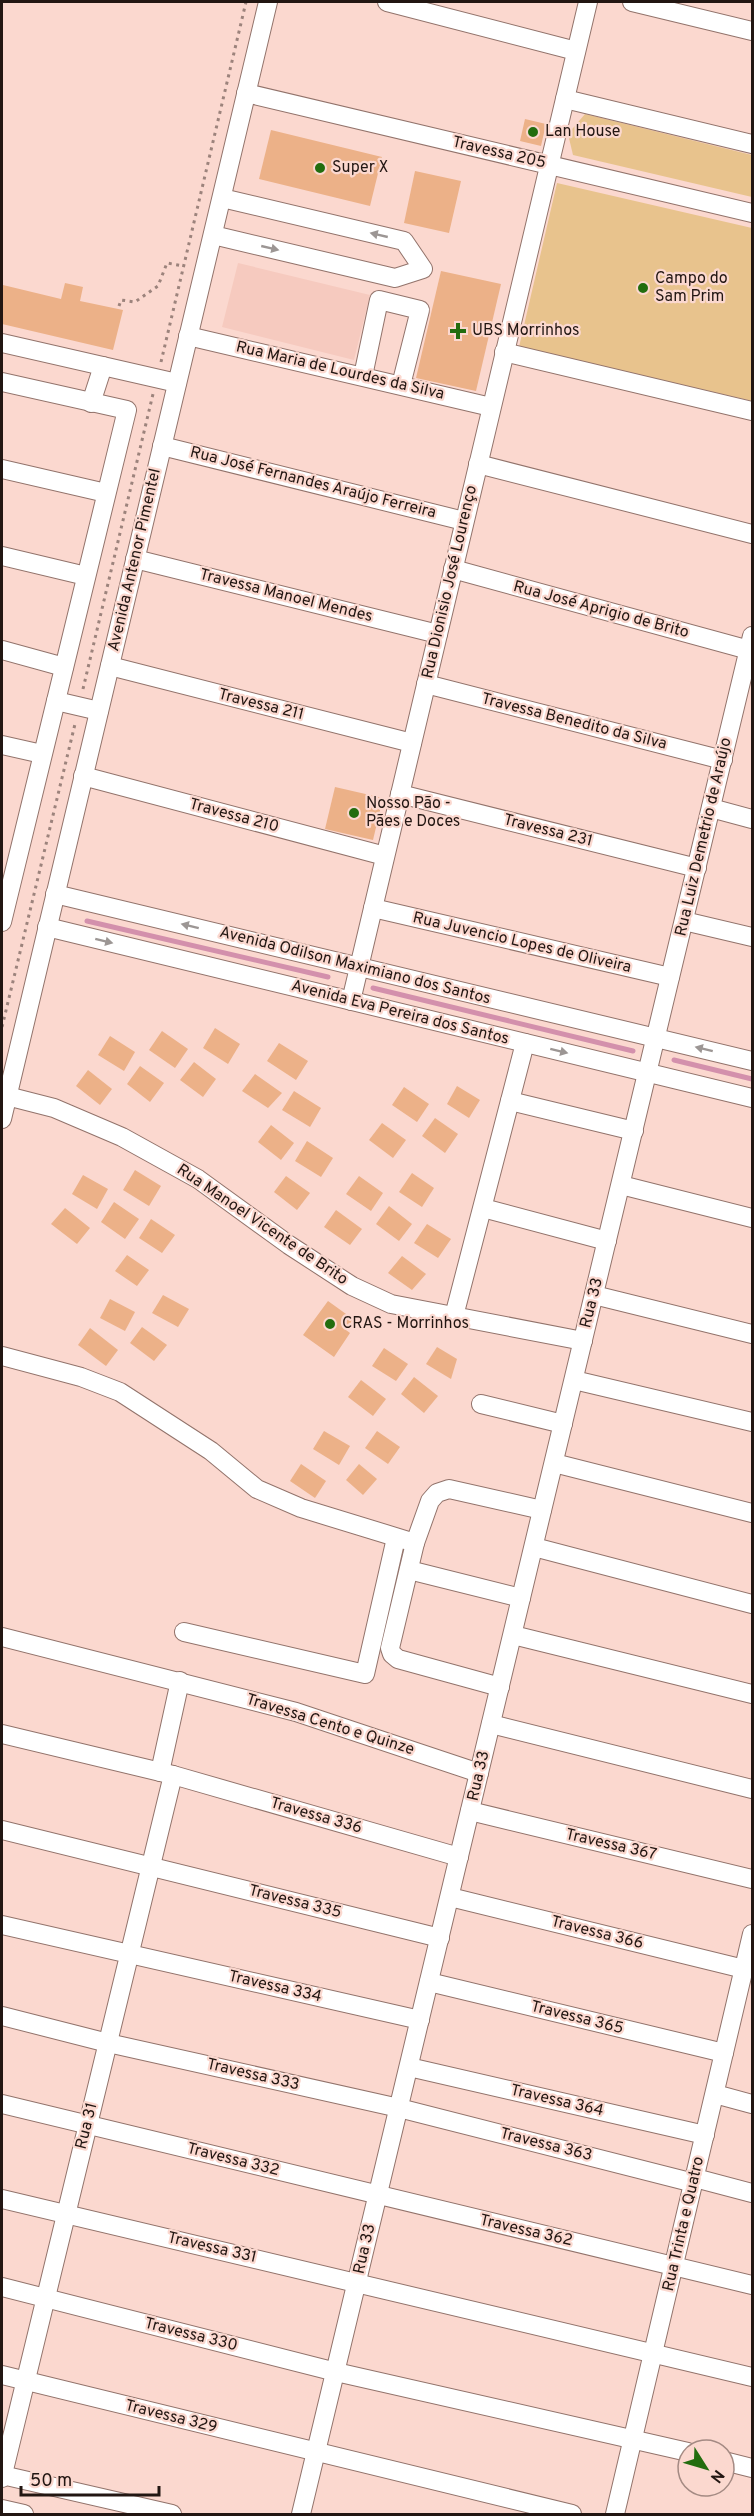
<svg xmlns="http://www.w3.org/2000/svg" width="754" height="2516" viewBox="0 0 754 2516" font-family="Overpass,sans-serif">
<rect width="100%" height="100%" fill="#fbd8cf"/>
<polygon fill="#f6cabf" points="238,263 370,295 354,360 222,327"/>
<g fill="#e8c38d">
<polygon points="585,114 752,155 752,197 573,155 568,134"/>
<polygon points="557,183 752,228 752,401 519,347"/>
</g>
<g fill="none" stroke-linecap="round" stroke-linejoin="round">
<g stroke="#d390ac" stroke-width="5">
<polyline points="87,921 328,977"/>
<polyline points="373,988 633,1051"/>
<polyline points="674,1060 752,1079"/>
</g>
</g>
<g fill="#ecb188">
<polygon points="525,119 546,124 541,146 520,141"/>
<polygon points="271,130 382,157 370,206 259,179"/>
<polygon points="415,171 461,181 449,233 404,223"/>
<polygon points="441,271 501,284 476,391 416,378"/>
<polygon points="65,283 83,287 80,301 123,310 113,350 2,324 3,285 61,299"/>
<polygon points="335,787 383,798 373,840 325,829"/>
<polygon points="215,1028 240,1044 228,1064 203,1048"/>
<polygon points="162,1031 188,1049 175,1068 149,1050"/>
<polygon points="110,1036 135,1052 124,1071 98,1055"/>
<polygon points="279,1043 308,1061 296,1080 267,1061"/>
<polygon points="194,1062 216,1079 203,1097 180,1080"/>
<polygon points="140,1066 164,1083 150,1102 127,1084"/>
<polygon points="88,1070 112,1089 100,1105 76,1086"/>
<polygon points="255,1074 282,1093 268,1108 242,1091"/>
<polygon points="457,1086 480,1100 469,1118 447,1104"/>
<polygon points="404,1087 429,1104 417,1122 392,1105"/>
<polygon points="294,1091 321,1108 310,1127 282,1110"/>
<polygon points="435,1118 458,1134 445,1153 422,1136"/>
<polygon points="382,1123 406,1140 393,1158 369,1140"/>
<polygon points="271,1125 294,1143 281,1160 258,1142"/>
<polygon points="307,1141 333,1158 321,1177 295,1161"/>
<polygon points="135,1170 161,1186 149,1206 123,1190"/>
<polygon points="412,1173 434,1188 422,1207 399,1192"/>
<polygon points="83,1175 108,1189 97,1209 72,1194"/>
<polygon points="286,1176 310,1193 297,1210 274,1192"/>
<polygon points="359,1176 383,1193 371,1211 346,1194"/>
<polygon points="114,1202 139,1219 125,1239 101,1222"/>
<polygon points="389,1206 412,1224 399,1241 376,1224"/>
<polygon points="65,1208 90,1228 77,1244 51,1224"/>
<polygon points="336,1210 362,1229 350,1245 324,1227"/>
<polygon points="151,1219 175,1235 162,1253 139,1238"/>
<polygon points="427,1224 451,1239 438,1258 414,1243"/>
<polygon points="127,1255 149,1270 137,1286 115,1271"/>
<polygon points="402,1256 426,1274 412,1290 388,1273"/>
<polygon points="163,1295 189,1309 178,1327 152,1313"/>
<polygon points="110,1299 135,1312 125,1331 100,1318"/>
<polygon points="328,1301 353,1319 346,1330 350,1333 334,1357 303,1335"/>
<polygon points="142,1327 167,1345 154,1361 130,1343"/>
<polygon points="90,1328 118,1350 106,1366 78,1345"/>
<polygon points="437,1347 457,1359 451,1379 426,1364"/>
<polygon points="384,1348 408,1364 396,1381 372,1366"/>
<polygon points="414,1377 438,1396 424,1413 401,1394"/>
<polygon points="361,1380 386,1399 373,1416 348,1397"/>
<polygon points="324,1431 350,1446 339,1465 313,1449"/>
<polygon points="377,1431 400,1447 388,1464 365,1448"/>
<polygon points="301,1464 326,1481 315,1498 290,1481"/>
<polygon points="359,1464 377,1479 363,1495 346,1480"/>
</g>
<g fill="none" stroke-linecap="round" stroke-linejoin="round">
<defs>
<g id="minor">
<polyline points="387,2 576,51"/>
<polyline points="632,2 752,31"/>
<polyline points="246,93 752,213"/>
<polyline points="565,99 752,144"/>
<polyline points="213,235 395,278 423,269 404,241 222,198"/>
<polyline points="188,336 491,407"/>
<polyline points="2,343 177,383"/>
<polyline points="504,352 752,411"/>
<polyline points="363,376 379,300 420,310 401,385"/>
<polyline points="2,382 127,410 2,922"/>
<polyline points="91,403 103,366"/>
<polyline points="162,446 464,521"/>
<polyline points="478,464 752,534"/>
<polyline points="2,469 106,493"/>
<polyline points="2,556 86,576"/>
<polyline points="135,559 438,634"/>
<polyline points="453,569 749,650"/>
<polyline points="2,650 64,667"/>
<polyline points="110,666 412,743"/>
<polyline points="426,684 723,760"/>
<polyline points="56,701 99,711"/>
<polyline points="2,745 42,754"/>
<polyline points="83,776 385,856"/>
<polyline points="400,794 697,868"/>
<polyline points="711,808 752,819"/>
<polyline points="55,894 752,1061"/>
<polyline points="373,908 670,977"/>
<polyline points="684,921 752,937"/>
<polyline points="47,927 752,1098"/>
<polyline points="351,1001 588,2"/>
<polyline points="7,1096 54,1108 122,1137 198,1179 289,1245 352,1286 391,1304 583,1341"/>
<polyline points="510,1101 634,1131"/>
<polyline points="2,1119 268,2"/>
<polyline points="621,1185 752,1218"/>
<polyline points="483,1208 607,1241"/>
<polyline points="594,1295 752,1334"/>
<polyline points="454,1316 525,1043"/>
<polyline points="2,1356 81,1377 120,1392 211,1451 257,1489 301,1508 415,1543"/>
<polyline points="574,1380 752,1422"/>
<polyline points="481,1404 563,1424"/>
<polyline points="554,1463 752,1513"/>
<polyline points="534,1547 752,1604"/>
<polyline points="409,1570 521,1598"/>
<polyline points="184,1632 365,1674 396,1538"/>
<polyline points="513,1635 752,1694"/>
<polyline points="2,1637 296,1712 479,1773"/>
<polyline points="500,1687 398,1659 392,1654 390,1648 415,1543 430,1501 437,1493 449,1489 542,1510"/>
<polyline points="491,1724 752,1789"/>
<polyline points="2,1734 173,1775 459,1857"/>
<polyline points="160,1772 180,1681"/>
<polyline points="470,1811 752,1879"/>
<polyline points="2,1830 440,1938"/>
<polyline points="450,1897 744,1969"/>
<polyline points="2,1925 420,2020"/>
<polyline points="429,1982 724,2053"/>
<polyline points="2,2016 108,2043 399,2108 694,2183"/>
<polyline points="409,2067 705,2135"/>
<polyline points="715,2094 752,2104"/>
<polyline points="2,2104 752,2285"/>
<polyline points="695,2178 752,2193"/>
<polyline points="2,2199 752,2377"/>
<polyline points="2,2287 336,2372 688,2452"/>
<polyline points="2,2375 572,2514"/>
<polyline points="724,2461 752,2468"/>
<polyline points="2,2475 172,2514"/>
<polyline points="2,2478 173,1775"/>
<polyline points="2,2509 24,2514"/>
<polyline points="301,2514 752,636"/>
<polyline points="615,2514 752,1934"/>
</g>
</defs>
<use href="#minor" stroke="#92736b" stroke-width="20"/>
<g stroke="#9c837c" stroke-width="3" stroke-dasharray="3 4.5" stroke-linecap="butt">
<polyline points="119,306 121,300 135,302 158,286 167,263 183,266"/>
<polyline points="161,362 246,2"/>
<polyline points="83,689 153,394"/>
<polyline points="2,1027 75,724"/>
</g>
<use href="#minor" stroke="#fff" stroke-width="18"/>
</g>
<defs><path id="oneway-solid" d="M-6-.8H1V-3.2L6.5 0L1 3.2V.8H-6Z" transform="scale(1.5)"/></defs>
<g fill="#9c9694">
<use href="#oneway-solid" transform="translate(379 235) rotate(-167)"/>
<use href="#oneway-solid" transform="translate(270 248) rotate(13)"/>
<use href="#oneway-solid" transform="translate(190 926) rotate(-166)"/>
<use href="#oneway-solid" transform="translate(104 941) rotate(14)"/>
<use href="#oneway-solid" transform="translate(704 1049) rotate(-166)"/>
<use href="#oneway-solid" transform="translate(559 1051) rotate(14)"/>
</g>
<g fill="#226d0e" stroke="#fbd8cf" stroke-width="2">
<circle cx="533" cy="132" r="6"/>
<circle cx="320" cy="168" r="6"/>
<circle cx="643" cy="288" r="6"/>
<path d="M455 322h6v6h6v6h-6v6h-6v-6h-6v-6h6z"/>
<circle cx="354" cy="813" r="6"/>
<circle cx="330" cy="1324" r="6"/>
</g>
<g text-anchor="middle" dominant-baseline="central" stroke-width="4.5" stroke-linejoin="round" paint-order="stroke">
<g font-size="16" fill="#221612" stroke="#fbd8cf" text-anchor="start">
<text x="545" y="132">Lan House</text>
<text x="332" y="168">Super X</text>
<text x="655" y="279">Campo do<tspan x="655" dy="18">Sam Prim</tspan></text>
<text x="472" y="331">UBS Morrinhos</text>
<text x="366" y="804">Nosso Pão -<tspan x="366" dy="18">Pães e Doces</tspan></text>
<text x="342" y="1324">CRAS - Morrinhos</text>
</g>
<g font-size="16" fill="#221612" stroke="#fbd8cf">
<text transform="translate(499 153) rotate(13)">Travessa 205</text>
<text transform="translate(340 371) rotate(13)">Rua Maria de Lourdes da Silva</text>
<text transform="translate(313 483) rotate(14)">Rua José Fernandes Araújo Ferreira</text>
<text transform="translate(135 560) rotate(-77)">Avenida Antenor Pimentel</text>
<text transform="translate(450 582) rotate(-77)">Rua Dionisio José Lourenço</text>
<text transform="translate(286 596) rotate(14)">Travessa Manoel Mendes</text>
<text transform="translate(601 610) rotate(15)">Rua José Aprigio de Brito</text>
<text transform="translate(261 705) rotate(14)">Travessa 211</text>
<text transform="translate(574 722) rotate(14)">Travessa Benedito da Silva</text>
<text transform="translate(234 816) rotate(15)">Travessa 210</text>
<text transform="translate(548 831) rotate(14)">Travessa 231</text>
<text transform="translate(704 837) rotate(-77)">Rua Luiz Demetrio de Araújo</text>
<text transform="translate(522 943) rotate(13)">Rua Juvencio Lopes de Oliveira</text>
<text transform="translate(355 966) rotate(14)">Avenida Odilson Maximiano dos Santos</text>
<text transform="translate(400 1013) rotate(14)">Avenida Eva Pereira dos Santos</text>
<text transform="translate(262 1225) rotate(34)">Rua Manoel Vicente de Brito</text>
<text transform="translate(592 1303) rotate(-76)">Rua 33</text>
<text transform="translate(330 1725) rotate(17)">Travessa Cento e Quinze</text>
<text transform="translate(479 1776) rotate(-77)">Rua 33</text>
<text transform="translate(316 1816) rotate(16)">Travessa 336</text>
<text transform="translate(611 1845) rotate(13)">Travessa 367</text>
<text transform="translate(295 1902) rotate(14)">Travessa 335</text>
<text transform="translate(597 1933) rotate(14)">Travessa 366</text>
<text transform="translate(275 1987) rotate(13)">Travessa 334</text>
<text transform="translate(577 2018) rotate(14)">Travessa 365</text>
<text transform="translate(253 2075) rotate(13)">Travessa 333</text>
<text transform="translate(557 2101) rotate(13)">Travessa 364</text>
<text transform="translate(87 2126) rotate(-76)">Rua 31</text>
<text transform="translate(546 2145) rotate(14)">Travessa 363</text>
<text transform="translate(233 2160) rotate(14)">Travessa 332</text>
<text transform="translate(684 2224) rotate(-77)">Rua Trinta e Quatro</text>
<text transform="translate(526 2231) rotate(13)">Travessa 362</text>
<text transform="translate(212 2248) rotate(13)">Travessa 331</text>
<text transform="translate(365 2249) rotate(-77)">Rua 33</text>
<text transform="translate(191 2335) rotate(14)">Travessa 330</text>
<text transform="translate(171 2417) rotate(14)">Travessa 329</text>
</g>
</g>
<rect width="754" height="2516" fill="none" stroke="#221612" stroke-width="6"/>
<g transform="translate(706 2468) rotate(127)"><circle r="28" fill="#fbd8cf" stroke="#a48a83" stroke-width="1.5"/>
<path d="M0-4.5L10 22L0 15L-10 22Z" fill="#226d0e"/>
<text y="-9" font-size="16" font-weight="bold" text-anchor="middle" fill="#221612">N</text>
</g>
<path d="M21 2486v9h138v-9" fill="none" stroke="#221612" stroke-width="3"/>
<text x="30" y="2486" font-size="18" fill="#221612" stroke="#fbd8cf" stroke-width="4.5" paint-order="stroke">50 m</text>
</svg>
